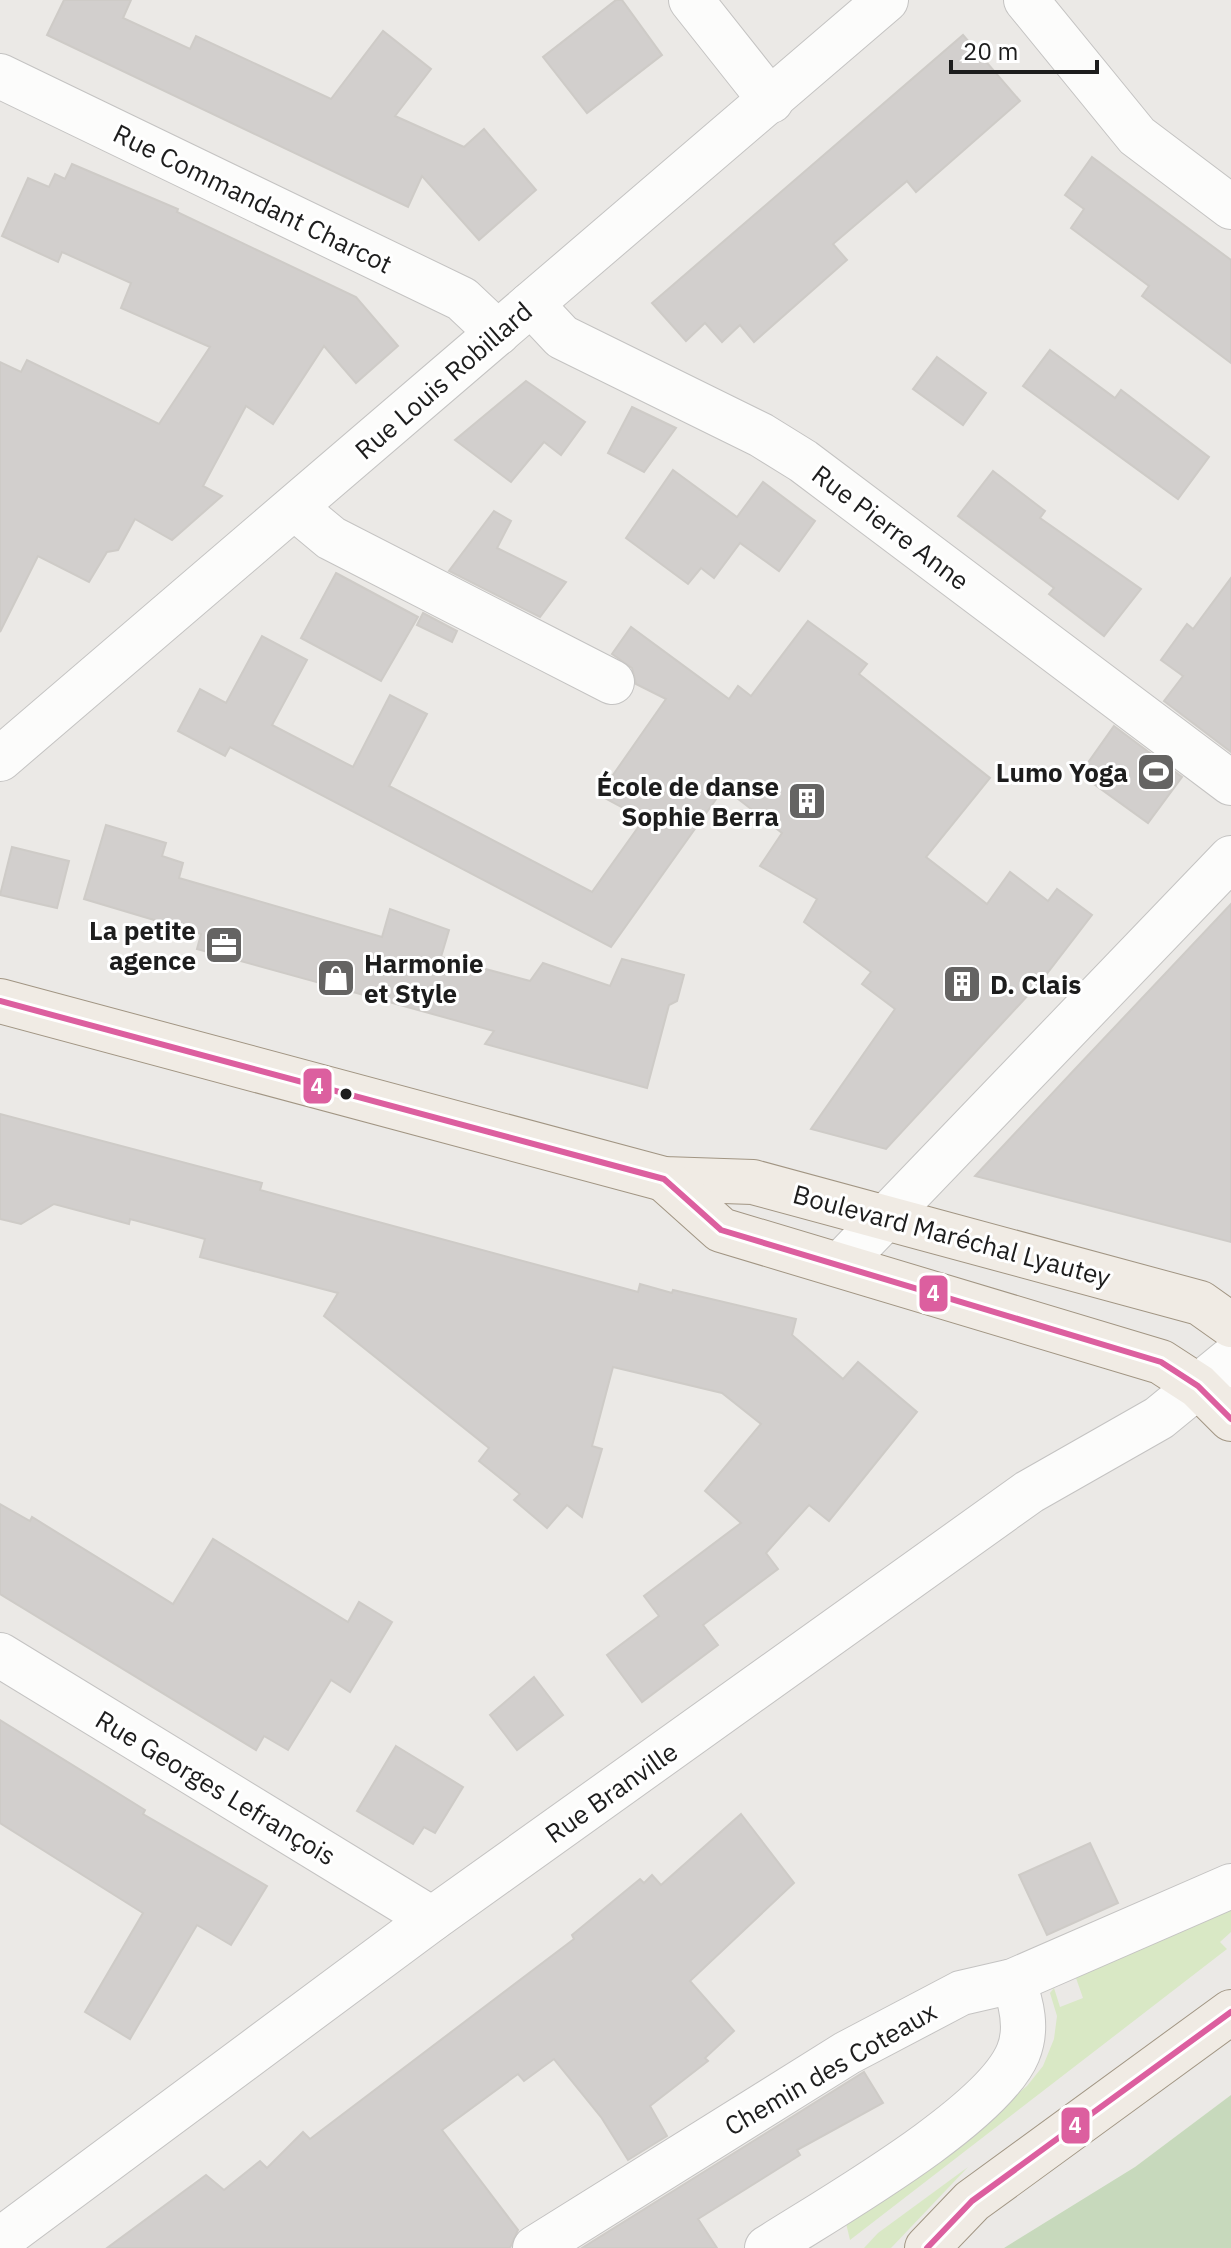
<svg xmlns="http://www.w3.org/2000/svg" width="1231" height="2248" viewBox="0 0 1231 2248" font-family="'IBM Plex Sans',sans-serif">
<rect width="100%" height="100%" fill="#ebe9e6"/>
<g fill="#d9e8c5">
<polygon points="1231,1908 1231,1932 1220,1942 1227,1949 850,2240 845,2219 943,2154 1027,2086 1043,2066 1054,2039 1057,2016 1050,1993 1054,1988 1060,2007 1083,1998 1076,1978"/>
<polygon points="968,2167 891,2248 864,2248 878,2233"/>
</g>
<polygon fill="#c7d9bc" points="1231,2095 1231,2248 1004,2248 1135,2167"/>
<g fill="#d2cfcd" stroke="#cecbc7" stroke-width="2">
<polygon points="64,0 131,0 123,18 190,49 196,36 331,99 383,31 431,69 395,116 464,147 484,129 536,190 479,240 422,176 408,207 47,35"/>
<polygon points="616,0 622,0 662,55 587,113 543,57"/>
<polygon points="963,35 1020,101 916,192 907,181 833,244 847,260 754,342 740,325 722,342 705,323 686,341 652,303"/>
<polygon points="1092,157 1231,260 1231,363 1142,296 1149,286 1071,228 1084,209 1065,195"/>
<polygon points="72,164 178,209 177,212 356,297 398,346 356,383 324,346 273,424 246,406 203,486 222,496 172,540 135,519 118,550 107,552 89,582 38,556 0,632 0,362 21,372 27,360 159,424 210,347 121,308 131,283 62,252 58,262 2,236 28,178 49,187 55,174 65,179"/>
<polygon points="1050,350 1115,398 1121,390 1209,457 1178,499 1023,386"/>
<polygon points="937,357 986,393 963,425 913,389"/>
<polygon points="526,381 585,422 561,455 544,442 511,482 455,440"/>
<polygon points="632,407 676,428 644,472 608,453"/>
<polygon points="673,470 737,517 763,482 815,521 779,571 740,543 714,578 701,568 688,584 626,538"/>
<polygon points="993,471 1045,511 1040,518 1141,589 1104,636 1049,594 1054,588 958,516"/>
<polygon points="494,511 511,521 497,548 566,582 540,617 449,571"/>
<polygon points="336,573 418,617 381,681 301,638"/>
<polygon points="1231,578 1231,752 1164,701 1183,676 1161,660 1187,624 1193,629"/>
<polygon points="423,613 457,631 452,642 417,625"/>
<polygon points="808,621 867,664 859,674 990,778 926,857 987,904 1010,872 1048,901 1057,889 1092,915 1042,980 886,1149 811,1129 895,1009 862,984 871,972 804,922 817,899 760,866 782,833 724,788 611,947 230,747 225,756 178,731 200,689 226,703 262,636 307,660 272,725 353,767 390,695 427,714 389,786 592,892 644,819 599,795 666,699 636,684 632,668 612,654 631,627 729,699 738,686 751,696"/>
<polygon points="1114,726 1182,777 1148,823 1080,774"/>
<polygon points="106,825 166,843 162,856 183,863 179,878 382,937 390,909 449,930 441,957 530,981 543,963 610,986 622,959 684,975 677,1001 669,1005 647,1088 485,1044 494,1031 197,949 201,934 84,899"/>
<polygon points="12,847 69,861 57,908 0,895"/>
<polygon points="1231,904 1231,1242 975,1176 1076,1068"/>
<polygon points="0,1114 262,1183 260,1190 638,1292 640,1284 672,1293 673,1290 796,1319 792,1335 843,1379 858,1362 917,1412 829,1521 809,1505 766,1553 778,1569 703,1625 718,1645 642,1702 607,1655 659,1616 644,1596 741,1523 705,1491 761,1424 722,1393 613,1367 592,1446 602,1449 582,1517 567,1505 547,1528 514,1500 520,1494 479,1461 489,1448 324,1316 338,1293 200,1257 205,1239 130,1219 129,1224 54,1204 21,1224 0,1219"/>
<polygon points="0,1504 30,1521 32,1517 173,1604 213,1539 348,1622 359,1602 392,1622 350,1692 331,1680 288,1750 264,1736 256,1750 0,1594"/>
<polygon points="534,1677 563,1715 517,1750 490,1715"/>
<polygon points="0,1720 145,1810 143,1814 267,1886 231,1945 197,1925 130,2039 85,2012 143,1913 0,1823"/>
<polygon points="396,1746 463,1787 435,1833 424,1827 413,1844 357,1811"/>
<polygon points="741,1814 794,1883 690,1981 734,2031 705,2058 708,2061 650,2106 667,2136 628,2160 601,2117 554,2059 524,2081 518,2074 442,2130 518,2230 510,2248 107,2248 206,2175 224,2190 260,2161 267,2168 303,2132 310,2139 574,1939 572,1935 640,1879 644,1883 652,1875 661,1885"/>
<polygon points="1090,1843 1118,1903 1047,1935 1019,1875"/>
<polygon points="864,2072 883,2103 797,2150 800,2155 698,2219 717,2248 582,2248"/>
</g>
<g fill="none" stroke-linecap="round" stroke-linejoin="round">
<defs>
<g id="minor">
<polyline points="691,0 771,101"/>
<polyline points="1026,0 1137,136 1231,207"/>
<polyline points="0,76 462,299 498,333"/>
<polyline points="531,304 562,337 761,435 803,461 1231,783"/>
<polyline points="295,508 331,538 612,682"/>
<polyline points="0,759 886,0"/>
<polyline points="840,1265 1231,858"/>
<polyline points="0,1655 432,1919"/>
<polyline points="0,2240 432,1919 1029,1492 1159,1418 1231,1359"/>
<polyline points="535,2248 847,2053 961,1993 1013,1981 1231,1886"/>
<path d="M767 2248C828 2209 992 2116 1018 2053 1028 2029 1022 2004 1013 1981"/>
</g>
<g id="major">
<polyline points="0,1001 664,1179 753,1182 1200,1303 1231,1325"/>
<polyline points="664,1179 721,1230 1161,1362 1198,1386 1231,1419"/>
<polyline points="927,2248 972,2201 1231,2012"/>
</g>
</defs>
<use href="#minor" stroke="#c4c3c2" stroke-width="46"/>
<use href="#major" stroke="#a19583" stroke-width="46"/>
<use href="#minor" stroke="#fcfcfb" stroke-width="44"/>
<use href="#major" stroke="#f0ebe4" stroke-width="44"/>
<defs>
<g id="bus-1">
<polyline points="0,1001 664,1179 721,1230 1161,1362 1198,1386 1231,1419"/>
<polyline points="927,2248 972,2201 1231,2012"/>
</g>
</defs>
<use href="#bus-1" stroke="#fff" stroke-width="12"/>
<use href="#bus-1" stroke="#dc5f9f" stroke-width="6"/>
</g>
<defs>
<symbol id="stadium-square" viewBox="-11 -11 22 22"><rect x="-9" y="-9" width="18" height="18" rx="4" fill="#656463" stroke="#fff"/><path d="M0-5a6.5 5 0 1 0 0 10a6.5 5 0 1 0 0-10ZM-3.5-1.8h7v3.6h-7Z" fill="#fff"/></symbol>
<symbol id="building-square" viewBox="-11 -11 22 22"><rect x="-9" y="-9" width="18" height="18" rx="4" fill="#656463" stroke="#fff"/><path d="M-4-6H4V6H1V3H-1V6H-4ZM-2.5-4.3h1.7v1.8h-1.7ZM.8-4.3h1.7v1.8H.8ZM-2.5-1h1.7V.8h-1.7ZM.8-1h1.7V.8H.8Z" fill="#fff"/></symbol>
<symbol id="office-square" viewBox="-11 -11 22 22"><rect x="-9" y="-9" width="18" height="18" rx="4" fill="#656463" stroke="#fff"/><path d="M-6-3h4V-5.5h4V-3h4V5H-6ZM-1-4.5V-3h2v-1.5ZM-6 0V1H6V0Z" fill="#fff"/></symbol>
<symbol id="shop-square" viewBox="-11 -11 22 22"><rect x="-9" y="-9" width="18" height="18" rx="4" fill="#656463" stroke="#fff"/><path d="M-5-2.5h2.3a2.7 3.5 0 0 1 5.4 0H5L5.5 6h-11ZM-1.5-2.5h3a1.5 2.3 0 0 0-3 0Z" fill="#fff"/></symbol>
</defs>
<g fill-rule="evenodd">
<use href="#stadium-square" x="1134" y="750" width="44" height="44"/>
<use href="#building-square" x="785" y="779" width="44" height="44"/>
<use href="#office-square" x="202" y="923" width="44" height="44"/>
<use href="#shop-square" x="314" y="956" width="44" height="44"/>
<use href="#building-square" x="940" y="962" width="44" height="44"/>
</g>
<circle fill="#1d1d1d" stroke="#fff" stroke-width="3" cx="346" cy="1094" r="7"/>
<g text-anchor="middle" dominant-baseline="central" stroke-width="6" stroke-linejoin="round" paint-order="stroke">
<g font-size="26" fill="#1d1d1d" stroke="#fff">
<text transform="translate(253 198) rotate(26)">Rue Commandant Charcot</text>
<text transform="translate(443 380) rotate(-41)">Rue Louis Robillard</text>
<text transform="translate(891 527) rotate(37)">Rue Pierre Anne</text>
<text transform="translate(952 1235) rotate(15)">Boulevard Maréchal Lyautey</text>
<text transform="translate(216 1787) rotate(31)">Rue Georges Lefrançois</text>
<text transform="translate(611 1792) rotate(-35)">Rue Branville</text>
<text transform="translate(830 2068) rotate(-30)">Chemin des Coteaux</text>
</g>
<g font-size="26" font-weight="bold" fill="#1d1d1d" stroke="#fff" text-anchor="end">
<text x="1128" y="772">Lumo Yoga</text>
<text x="779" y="786">École de danse<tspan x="779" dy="30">Sophie Berra</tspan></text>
<text x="196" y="930">La petite<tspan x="196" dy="30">agence</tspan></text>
<text x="364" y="963" text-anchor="start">Harmonie<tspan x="364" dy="30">et Style</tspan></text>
<text x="990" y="984" text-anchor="start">D. Clais</text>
</g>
</g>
<g stroke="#fff" stroke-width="3">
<rect x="302" y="1067" width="31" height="38" rx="8" fill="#dc5f9f"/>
<rect x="918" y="1274" width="31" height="39" rx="8" fill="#dc5f9f"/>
<rect x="1060" y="2106" width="31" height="39" rx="8" fill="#dc5f9f"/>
</g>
<g font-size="22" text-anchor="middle" font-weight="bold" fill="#fff">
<text x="317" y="1094">4</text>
<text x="933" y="1301">4</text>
<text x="1075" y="2133">4</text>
</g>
<path d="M951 60v12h146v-12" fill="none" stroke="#1d1d1d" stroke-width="4"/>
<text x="963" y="60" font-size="24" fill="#1d1d1d" stroke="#ffffff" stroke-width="6" paint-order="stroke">20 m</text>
</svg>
